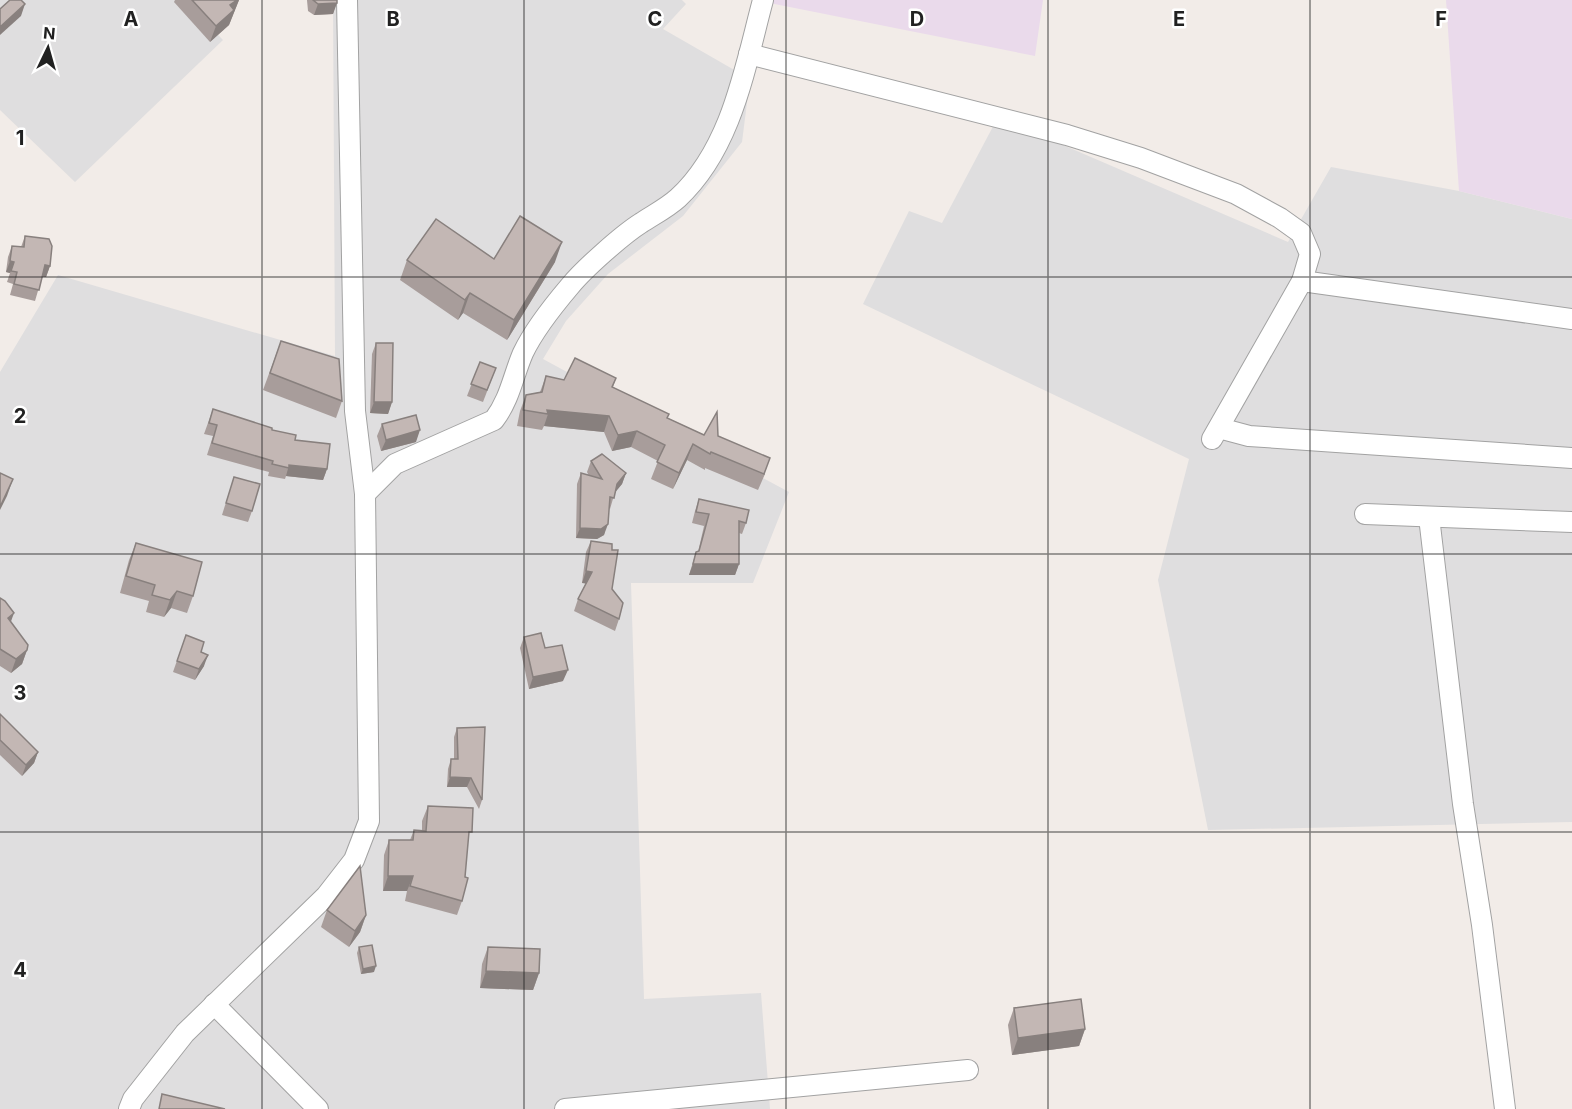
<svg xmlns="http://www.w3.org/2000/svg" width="1572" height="1109" viewBox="0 0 1572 1109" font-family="Inter,sans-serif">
<rect width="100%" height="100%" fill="#f2ece8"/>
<g fill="#dfdedf">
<polygon points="0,0 184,0 223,40 75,182 0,110"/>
<polygon points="333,0 682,0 686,4 663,29 750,79 742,142 683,216 608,274 566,321 543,359 789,492 753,583 631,583 644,999 761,993 770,1109 0,1109 0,372 58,275 335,356"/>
<polygon points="998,117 1288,242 1331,167 1459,191 1572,219 1572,822 1208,830 1158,580 1189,459 863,304 909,211 942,223"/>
</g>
<g fill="#eadaeb">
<polygon points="755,0 1043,0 1035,56"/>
<polygon points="1446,0 1572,0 1572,219 1459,191"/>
</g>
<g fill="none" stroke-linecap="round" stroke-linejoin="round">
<defs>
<g id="minor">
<polyline points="749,54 1067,135 1141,158 1236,194 1280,218 1301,233 1310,254 1302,281 1212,439"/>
<polyline points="1302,281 1572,319"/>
<polyline points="1219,428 1249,436 1572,458"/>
<path d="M365 494 395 464 494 420C510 399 513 376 523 353 534 330 553 306 570 286 584 269 622 235 641 223 653 215 667 208 678 198 732 148 745 67 763 0"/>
<polyline points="1365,514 1572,522"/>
<polyline points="1429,517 1463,804 1482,925 1505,1109"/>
<polyline points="214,1004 318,1109"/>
<polyline points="129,1109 133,1099 185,1033 326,896 354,860 369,821 365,494 355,411 347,0"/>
<polyline points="565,1109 968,1070"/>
</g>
</defs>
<use href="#minor" stroke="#a2a2a2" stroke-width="22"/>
<use href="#minor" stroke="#fff" stroke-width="20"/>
</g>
<g fill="#a89d9b">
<polygon points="175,0 239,0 229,25 210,42 174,2"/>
<polygon points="307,0 337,0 333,14 314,15 308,11"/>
<polygon points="25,236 50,266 46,277 42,277 35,301 10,295 13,284 7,282 10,273 6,272 8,257 12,246 21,247"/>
<polygon points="494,259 555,262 507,340 463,313 458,320 400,280 407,260"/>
<polygon points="281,341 342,401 336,418 263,390"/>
<polygon points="376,343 392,402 388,414 370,413 372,354"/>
<polygon points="480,362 496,368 483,402 467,396"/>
<polygon points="546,376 564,380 616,378 613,387 668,418 704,435 718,436 765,474 758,490 705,468 705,470 687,460 673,489 651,479 658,461 631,447 612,451 604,432 544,426 542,430 517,426 520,411 526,395 540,392"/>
<polygon points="213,409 272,430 295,440 327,469 323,480 286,476 285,479 268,476 269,472 207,455 213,436 204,434"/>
<polygon points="382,424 416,442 381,451 377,436"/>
<polygon points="591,461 626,473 622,484 615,492 610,509 609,508 604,535 597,539 576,538 577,484 581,473 589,476 587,472"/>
<polygon points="234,477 252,511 248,522 222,515"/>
<polygon points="699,499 746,523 742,534 739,533 739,564 735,575 689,575 696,552 698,552 704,526 692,523 695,511"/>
<polygon points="591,541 612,550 612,589 619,619 615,631 574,611 578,599 586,583 582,583 586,552"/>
<polygon points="136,543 193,596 187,613 171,608 164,617 146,612 149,601 120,593 129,560"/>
<polygon points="0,598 11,622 27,650 22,664 11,673 0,666"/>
<polygon points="186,635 201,652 204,666 195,680 173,672"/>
<polygon points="524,637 545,648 563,681 529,689 520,648"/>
<polygon points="0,714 38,752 34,763 22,776 0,755"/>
<polygon points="457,728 482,800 479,809 467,787 447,787 448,769 451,759 454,759 454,737"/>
<polygon points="428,806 468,841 462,901 457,915 405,901 407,891 383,891 384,855 389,840 410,840 414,830 422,831 422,821"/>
<polygon points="327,910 366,915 360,932 349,947 321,927"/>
<polygon points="359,947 374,972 361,974 357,953"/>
<polygon points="488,947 539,973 533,990 480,988 482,964"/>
<polygon points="1014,1008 1085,1029 1079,1046 1012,1055 1008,1025"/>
</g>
<g fill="#88807e">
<polygon points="237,0 239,0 229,25 210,42 216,26 230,5"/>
<polygon points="337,3 333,14 314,15 318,4"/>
<polygon points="25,4 21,16 0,35 0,27"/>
<polygon points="562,242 555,262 507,340 514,320"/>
<polygon points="10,261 14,262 10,273 6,272"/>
<polygon points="45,265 50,266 46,277 41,276"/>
<polygon points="470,293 463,313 458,320 465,300"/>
<polygon points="374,402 392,402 388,414 370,413"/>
<polygon points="547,410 609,416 604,432 544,426 548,414"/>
<polygon points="420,430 416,442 381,451 386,440"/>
<polygon points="637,431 631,447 612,451 618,435"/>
<polygon points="693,444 687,460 673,489 679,473"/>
<polygon points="289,465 327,469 323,480 286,476"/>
<polygon points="626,473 622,484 613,495 617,484"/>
<polygon points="13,479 7,496 0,510 0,507"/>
<polygon points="608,524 604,535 597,539 576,538 580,528"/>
<polygon points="693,564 739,564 735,575 689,575"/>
<polygon points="586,571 592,572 588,584 582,583"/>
<polygon points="177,591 171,608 164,617 170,600"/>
<polygon points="14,613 9,627 8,618"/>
<polygon points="27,650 22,664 11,673 16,659"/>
<polygon points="208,655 204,666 195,680 199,669"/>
<polygon points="568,670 563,681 529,689 533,677"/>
<polygon points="38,752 34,763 22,776 26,765"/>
<polygon points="450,777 471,778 467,787 447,787"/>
<polygon points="388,876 413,876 407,891 383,891"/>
<polygon points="366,915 360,932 349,947 355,931"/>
<polygon points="376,966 374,972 361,974 363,969"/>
<polygon points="486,971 539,973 533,990 480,988"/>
<polygon points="1085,1029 1079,1046 1012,1055 1018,1038"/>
</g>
<g fill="#c3b7b4" stroke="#88807e" stroke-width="1.5">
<polygon points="10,0 21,0 25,4 0,27 0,9"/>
<polygon points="192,0 237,0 230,5 234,10 216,26"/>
<polygon points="313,0 337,0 337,3 318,4"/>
<polygon points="520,216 562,242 514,320 470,293 465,300 407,260 436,219 494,259"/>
<polygon points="25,236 49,239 52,246 50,266 45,265 39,290 14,284 17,272 11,271 14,262 10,261 12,246 24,247"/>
<polygon points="281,341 339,359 342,401 270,373"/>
<polygon points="376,343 393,343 392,402 374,402"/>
<polygon points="575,358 616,378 612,387 669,414 667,418 704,435 717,412 718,436 770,458 764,474 711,452 710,454 693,444 679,473 657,462 665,445 637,431 618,435 609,416 547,410 548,414 523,410 526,395 542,392 546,376 564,380"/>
<polygon points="480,362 496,368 487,390 471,384"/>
<polygon points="213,409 272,428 272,430 296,435 295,440 330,444 327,469 289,465 289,468 272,464 273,461 212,443 217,425 209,423"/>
<polygon points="416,415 420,430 386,440 382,424"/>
<polygon points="602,454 626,473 617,484 614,498 610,497 608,524 601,529 580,528 581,473 602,479 591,461"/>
<polygon points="0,473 13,479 0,507"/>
<polygon points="234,477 260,484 252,511 226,503"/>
<polygon points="699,499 749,510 746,523 739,521 739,564 693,564 696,552 699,551 709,514 696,512"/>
<polygon points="591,541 612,544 612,550 618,550 612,589 623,603 619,619 578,599 592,572 586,571"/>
<polygon points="136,543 202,562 193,596 177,591 170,600 152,595 155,585 126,576"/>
<polygon points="0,598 5,601 14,613 8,618 28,645 27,650 16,659 0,649"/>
<polygon points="541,633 545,648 562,645 568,670 533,677 524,637"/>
<polygon points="186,635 204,642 201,652 208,655 199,669 177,661"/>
<polygon points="0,714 38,752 26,765 0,740"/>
<polygon points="485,727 482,800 471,778 450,777 451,759 458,759 457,728"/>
<polygon points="428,806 473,808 472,832 469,832 465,877 468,878 462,901 410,886 413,876 388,876 389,840 413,840 414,830 426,831"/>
<polygon points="360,866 366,915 355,931 327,910"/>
<polygon points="372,945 376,966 363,969 359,947"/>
<polygon points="488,947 540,949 539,973 486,971"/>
<polygon points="1081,999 1085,1029 1018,1038 1014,1008"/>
<polygon points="162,1094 225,1109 159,1109"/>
</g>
<path fill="none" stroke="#212121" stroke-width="1.5" stroke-opacity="0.55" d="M262 0V1109M524 0V1109M786 0V1109M1048 0V1109M1310 0V1109M0 277H1572M0 554H1572M0 832H1572"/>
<g font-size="20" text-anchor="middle" font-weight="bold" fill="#212121" stroke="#fff" stroke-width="5" stroke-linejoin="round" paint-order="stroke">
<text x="131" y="26">A</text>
<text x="393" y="26">B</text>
<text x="655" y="26">C</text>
<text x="917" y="26">D</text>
<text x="1179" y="26">E</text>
<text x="1441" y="26">F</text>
<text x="20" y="145">1</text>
<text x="20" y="423">2</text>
<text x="20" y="700">3</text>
<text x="20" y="977">4</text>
</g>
<g transform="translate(48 48) rotate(5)" stroke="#ffffff" stroke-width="4.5" paint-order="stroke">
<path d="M0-4.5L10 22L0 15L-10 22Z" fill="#212121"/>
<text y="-9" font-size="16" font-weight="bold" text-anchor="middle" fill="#212121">N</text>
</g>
</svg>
